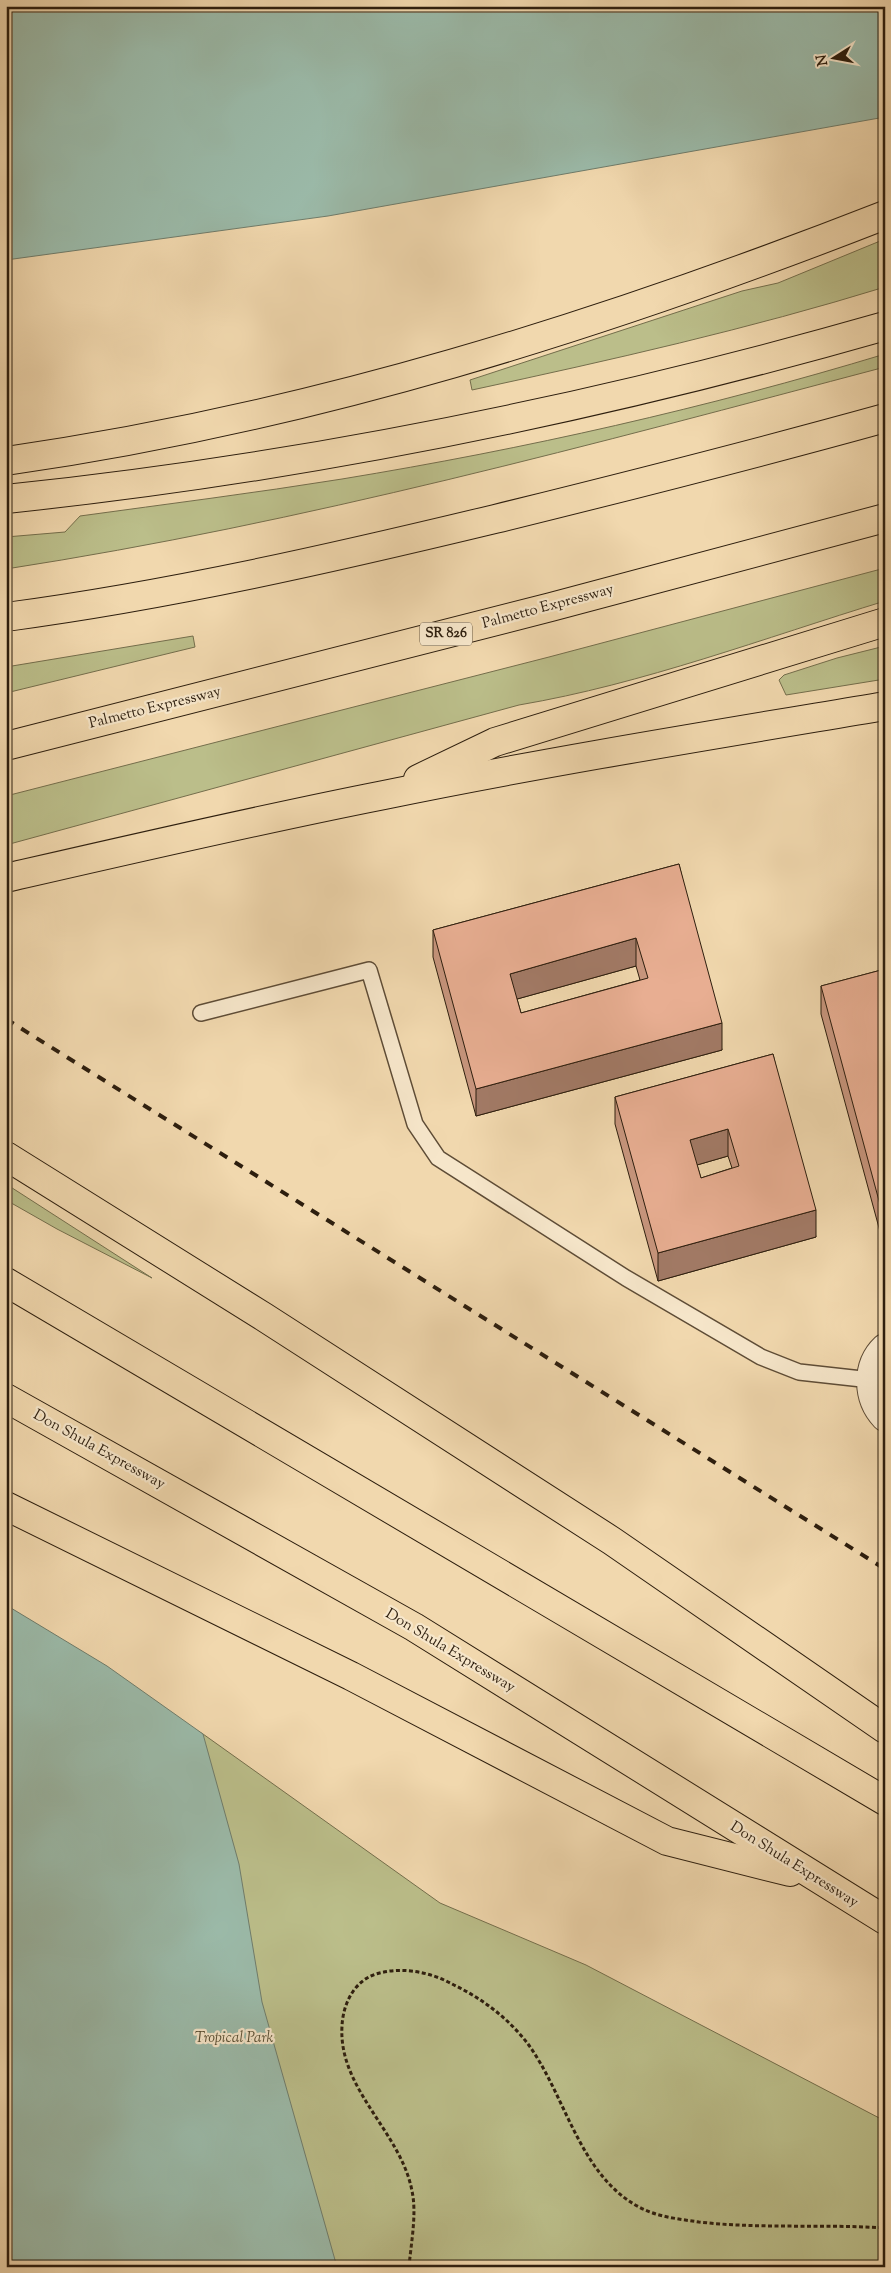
<svg xmlns="http://www.w3.org/2000/svg" width="891" height="2273" viewBox="0 0 891 2273" font-family="'Sorts Mill Goudy',serif">
<rect width="100%" height="100%" fill="#f1d8ae"/>
<filter id="stains"><feTurbulence type="fractalNoise" baseFrequency=".004" numOctaves="4"/><feColorMatrix values="0 0 0 0 .2 0 0 0 0 .09 0 0 0 0 .02 0 0 0 .5 -.17"/></filter>
<radialGradient id="worn" r=".72"><stop offset=".6" stop-color="#630" stop-opacity="0"/><stop offset="1" stop-color="#630" stop-opacity=".3"/></radialGradient>
<g fill="#bbbe8a" stroke="#746e4c">
<path d="M885 239V287C749 329 611 360 472 390L470 380 742 291 778 283Z"/>
<path d="M885 354V367C594 444 304 523 6 569V537L65 532 80 516C167 504 255 493 342 479 525 449 707 408 885 354Z"/>
<path d="M885 568V601C764 638 643 684 519 705L6 845V796L549 657Z"/>
<polygon points="193,636 195,647 6,693 6,667"/>
<polygon points="885,646 885,679 786,695 779,680 784,675 837,658"/>
<polygon points="6,1184 152,1278 57,1229 6,1200"/>
<polygon points="6,1628 203,1734 440,1903 586,1965 885,2121 885,2267 6,2267"/>
</g>
<g fill="#9bbaa9" stroke="#6f7c6b">
<polygon points="6,6 885,6 885,117 328,216 6,260"/>
<polygon points="6,1605 107,1666 203,1734 239,1864 262,2002 337,2267 6,2267"/>
</g>
<g fill="none" stroke-linecap="round" stroke-linejoin="round">
<defs>
<polyline id="lane" points="201,1013 369,970 415,1124 438,1158 626,1278 761,1357 799,1372 871,1380"/>
<path id="street" d="M885 1348C866 1366 867 1398 885 1417"/>
<g id="highway">
<path d="M6 461C309 418 601 326 885 215"/>
<path d="M6 499C303 468 598 408 885 326"/>
<path d="M6 617C171 595 333 558 495 519 625 487 755 454 885 418"/>
<polyline points="6,746 551,607 885,518"/>
<polyline points="418,779 495,742 885,622"/>
<path d="M6 878C132 849 257 820 384 795 550 761 718 734 885 706"/>
<polyline points="6,1156 264,1317 612,1541 885,1729"/>
<polyline points="6,1282 885,1801"/>
<polyline points="6,1398 414,1627 885,1920"/>
<polyline points="6,1506 351,1676 667,1841 790,1872"/>
</g>
</defs>
<use href="#lane" stroke="#5e4c36" stroke-width="18"/>
<use href="#street" stroke="#5e4c36" stroke-width="30"/>
<use href="#highway" stroke="#2d1e0e" stroke-width="30"/>
<path stroke="#2d1e0e" stroke-width="3" stroke-dasharray="4 2.5" stroke-linecap="butt" d="M409 2267C411 2243 417 2214 412 2191 401 2132 338 2089 342 2026 343 2004 354 1981 376 1974 402 1966 431 1972 454 1985 483 1999 509 2019 528 2044 566 2096 579 2175 639 2207 657 2217 679 2219 699 2222 761 2229 823 2224 885 2228"/>
<use href="#lane" stroke="#f6e6ca" stroke-width="15"/>
<use href="#street" stroke="#f6e6ca" stroke-width="28"/>
<use href="#highway" stroke="#f1d8ae" stroke-width="28"/>
<polyline stroke="#2d1e0e" stroke-width="4" stroke-dasharray="9 9" stroke-linecap="butt" points="6,1019 885,1569"/>
</g>
<g fill="#c8967e" stroke="#2d1e0e" fill-rule="evenodd">
<path d="M679 864 722 1050 476 1116 433 957V930ZM636 966 640 980 521 1013 517 999Z"/>
<polygon points="885,969 885,1250 821,1014 821,986"/>
<path d="M773 1054 816 1237 658 1281 615 1124V1097ZM728 1156 732 1168 701 1178 697 1165Z"/>
</g>
<g fill="#a27a66" stroke="#2d1e0e">
<polygon points="636,938 636,966 510,1001 510,974"/>
<polygon points="722,1023 722,1050 476,1116 476,1089"/>
<polygon points="728,1129 728,1156 690,1167 690,1140"/>
<polygon points="816,1210 816,1237 658,1281 658,1253"/>
</g>
<g fill="#e8ae92" stroke="#2d1e0e" fill-rule="evenodd">
<path d="M679 864 722 1023 476 1089 433 930ZM636 938 648 978 521 1013 510 974Z"/>
<polygon points="885,969 885,1223 821,986"/>
<path d="M773 1054 816 1210 658 1253 615 1097ZM728 1129 739 1166 701 1178 690 1140Z"/>
</g>
<g text-anchor="middle" dominant-baseline="central" stroke-width="4.5" stroke-linejoin="round" paint-order="stroke">
<rect fill="#f6e6ca" stroke="#695a46" stroke-width="1" x="420" y="622.5" width="52" height="23" rx="4"/>
<g font-size="14" font-weight="bold" fill="#2d1e0e">
<text x="446" y="634">SR 826</text>
</g>
<g font-size="15" fill="#2d1e0e" stroke="#f6e6ca">
<text transform="translate(548 607) rotate(-15)">Palmetto Expressway</text>
<text transform="translate(155 708) rotate(-14)">Palmetto Expressway</text>
<text transform="translate(99 1450) rotate(29)">Don Shula Expressway</text>
<text transform="translate(450 1651) rotate(31)">Don Shula Expressway</text>
<text transform="translate(794 1865) rotate(32)">Don Shula Expressway</text>
</g>
<g font-size="15" font-style="italic" fill="#584e33" stroke="#f6e6ca">
<text x="234" y="2038">Tropical Park</text>
</g>
</g>
<rect width="891" height="2273" fill="none" stroke="#f1d8ae" stroke-width="25"/>
<rect x="8" y="8" width="876" height="2258" fill="none" stroke="#2d1e0e" stroke-width="2.5"/>
<rect x="12" y="12" width="866" height="2248" fill="none" stroke="#2d1e0e"/>
<g transform="translate(834 58) rotate(259)" stroke="#f6e6ca" stroke-width="4" paint-order="stroke">
<path d="M0-4L9 19L0 12L-9 19Z" fill="#2d1e0e"/>
<text y="-8" font-size="14" font-weight="bold" text-anchor="middle" fill="#2d1e0e">N</text>
</g>
<rect width="100%" height="100%" filter="url(#stains)"/>
<rect width="100%" height="100%" fill="url(#worn)"/>
</svg>
